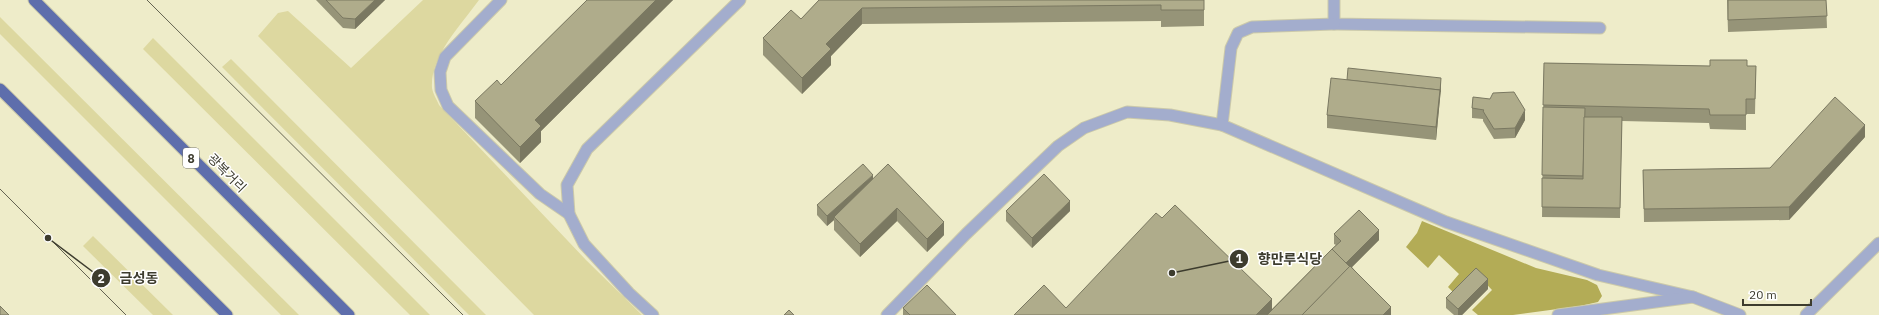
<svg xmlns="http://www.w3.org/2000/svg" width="1879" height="315" viewBox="0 0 1879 315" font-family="'IBM Plex Sans','Noto Sans KR',sans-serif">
<rect width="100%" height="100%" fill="#eeecc9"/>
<g fill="#ddd8a0">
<path d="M423 0H479C461 25 430 56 432 88 433 94 437 100 439 105L586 260 642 315H534L258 36 278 13 288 11 351 68Z"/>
<polygon points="0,17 299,315 281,315 0,34"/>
<polygon points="153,38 430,315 410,315 143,49"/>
<polygon points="231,59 486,315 469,315 222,67"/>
<polygon points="93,236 173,315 153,315 83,246"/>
</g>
<polygon fill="#b3ac56" points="1422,221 1536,268 1587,280 1597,285 1602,296 1598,302 1580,306 1513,315 1478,315 1472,310 1492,290 1477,274 1455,294 1448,287 1459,274 1439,255 1428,268 1406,247 1417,233"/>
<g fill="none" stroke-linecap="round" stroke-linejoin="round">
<defs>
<g id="service">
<polyline points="501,0 445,57 440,72 441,90 448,106 540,194 569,214"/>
<polyline points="1334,0 1334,24 1600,28"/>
</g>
<g id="minor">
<polyline points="1222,125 1231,48 1238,33 1252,27 1334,24"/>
<polyline points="653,315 629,293 584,244 569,214 567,185 587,149 740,0"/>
<polyline points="887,315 966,234 1058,146 1084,128 1127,112 1170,115 1222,125 1446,222 1598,275 1693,297"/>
<polyline points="1558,315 1693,297 1740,315"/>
<polyline points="1806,315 1879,243"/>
</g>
<g id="trunk">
<polyline points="34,0 349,315"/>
<polyline points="0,89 227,315"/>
</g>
</defs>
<use href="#service" stroke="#cbc9aa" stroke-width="13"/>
<use href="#minor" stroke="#cbc9aa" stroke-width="13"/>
<use href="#trunk" stroke="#cbc9aa" stroke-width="13"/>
<use href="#service" stroke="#a3adcd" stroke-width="11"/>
<use href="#minor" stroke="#a3adcd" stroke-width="11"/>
<use href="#trunk" stroke="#5e6eac" stroke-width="11"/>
<g stroke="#646350" stroke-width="1">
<polyline points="147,0 463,315"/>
<polyline points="0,189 126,315"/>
</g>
</g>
<g fill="#969478">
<polygon points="316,0 385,0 355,29 343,28"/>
<polygon points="587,0 673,0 541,131 541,142 520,163 475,118 475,101 501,85"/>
<polygon points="819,0 1204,0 1204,26 1161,27 1161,21 862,24 831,56 831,65 802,94 763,55 763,38 801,19"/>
<polygon points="1727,0 1826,0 1827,28 1728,32"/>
<polygon points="1544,63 1710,66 1756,66 1755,114 1746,114 1746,130 1710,129 1709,123 1622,121 1620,218 1542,217"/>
<polygon points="1441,88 1436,140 1327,128 1327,115"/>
<polygon points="1473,97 1525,120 1515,138 1494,139 1483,121 1483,119 1472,118 1472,108"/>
<polygon points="1865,137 1789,220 1644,222 1643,170 1770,168"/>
<polygon points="873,179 944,235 927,252 897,221 860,257 834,230 834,220 827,226 817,215 817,205"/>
<polygon points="1006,211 1070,211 1032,248 1006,221"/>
<polygon points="1162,218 1272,309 1336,245 1334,244 1334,234 1379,240 1352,267 1391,315 1066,308"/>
<polygon points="1488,289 1462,315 1454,315 1446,308 1446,298"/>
<polygon points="903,308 956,315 903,315"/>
</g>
<g fill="#7a7861">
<polygon points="375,0 385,0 355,29 355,19"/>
<polygon points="656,0 673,0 541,131 541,142 520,163 520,147 535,120"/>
<polygon points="862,8 862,24 831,56 831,65 802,94 802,78 826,44"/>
<polygon points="1441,78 1441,88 1436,140 1436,127"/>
<polygon points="1525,110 1525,120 1515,138 1515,128"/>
<polygon points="1865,125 1865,137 1789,220 1789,207"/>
<polygon points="873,175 873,185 834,217 834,220 827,226 827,216"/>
<polygon points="1070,201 1070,211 1032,248 1032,238"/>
<polygon points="897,208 897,221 860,257 860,244"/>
<polygon points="944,222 944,235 927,252 927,239"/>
<polygon points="1379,230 1379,240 1350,269 1344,265"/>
<polygon points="1488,279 1488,289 1462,315 1458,315 1458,309"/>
<polygon points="1272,299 1272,313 1270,315 1256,315"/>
<polygon points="1391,307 1391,315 1383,315"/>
</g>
<g fill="#afac8b" stroke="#7a7861">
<polygon points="326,0 375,0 355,19 343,18"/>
<polygon points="587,0 656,0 535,120 541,126 520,147 475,101 497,80 501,85"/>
<polygon points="819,0 1204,0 1204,10 1161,10 1161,5 862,8 826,44 831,49 802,78 763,38 791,10 801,19"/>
<polygon points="1728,0 1826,0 1827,16 1728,20"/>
<polygon points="1710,60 1747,60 1747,66 1756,66 1755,99 1746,99 1746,115 1710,115 1709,109 1543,105 1544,63 1710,66"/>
<polygon points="1348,68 1441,78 1440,92 1440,90 1347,80"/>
<polygon points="1331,78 1440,90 1436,127 1327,115"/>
<polygon points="1514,92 1525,110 1515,128 1494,129 1483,111 1484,110 1472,108 1473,97 1490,99 1493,93"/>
<polygon points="1835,97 1865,125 1789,207 1644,209 1643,170 1770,168"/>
<polygon points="1543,107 1585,108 1583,176 1542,175"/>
<polygon points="1584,117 1622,117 1620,208 1542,207 1542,178 1583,179"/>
<polygon points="863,164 873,175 827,216 817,205"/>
<polygon points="888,164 944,222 927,239 897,208 860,244 834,217"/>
<polygon points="1044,174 1070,201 1032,238 1006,211"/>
<polygon points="1175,205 1272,299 1256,315 1014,315 1044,285 1066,308 1156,213 1162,218"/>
<polygon points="1359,210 1379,230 1346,263 1332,249 1341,241 1334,234"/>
<polygon points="1332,249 1350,267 1302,315 1267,315"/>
<polygon points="1350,266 1391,307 1383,315 1302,315"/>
<polygon points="1476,268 1488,279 1458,309 1446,298"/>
<polygon points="927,285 956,315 910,315 903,308"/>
<polygon points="0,306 9,315 0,315"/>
<polygon points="789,310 794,315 784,315"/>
</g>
<g text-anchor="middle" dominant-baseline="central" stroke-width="3" stroke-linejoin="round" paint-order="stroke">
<rect fill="#fff" stroke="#77766d" stroke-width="1" x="183" y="148" width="16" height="20" rx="3"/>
<g font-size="12" font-weight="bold" fill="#3d3c2e">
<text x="191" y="158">8</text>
</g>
<g font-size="13" fill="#3d3c2e" stroke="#fff">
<text transform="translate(227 173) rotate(45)">광복거리</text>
</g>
</g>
<path fill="none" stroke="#3d3c2e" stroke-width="1.5" d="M1172 273L1239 259M48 238L101 278"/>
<g fill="#3d3c2e" stroke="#fff" stroke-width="1.5">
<circle cx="1172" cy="273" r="4"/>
<circle cx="48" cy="238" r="4"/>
<circle cx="1239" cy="259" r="10"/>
<circle cx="101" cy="278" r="10"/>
</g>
<g font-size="12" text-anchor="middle" font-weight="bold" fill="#fff">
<text x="1239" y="263">1</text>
<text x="101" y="283">2</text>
</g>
<g font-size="14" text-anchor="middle" font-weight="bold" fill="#3d3c2e" stroke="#fff" stroke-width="3" stroke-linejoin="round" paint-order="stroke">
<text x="1290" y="264">향만루식당</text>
<text x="139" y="283">금성동</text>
</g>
<path d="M1743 299v6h68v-6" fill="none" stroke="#3d3c2e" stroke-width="2"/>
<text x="1749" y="299" font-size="12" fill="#3d3c2e" stroke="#ffffff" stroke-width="3" paint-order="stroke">20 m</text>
</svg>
